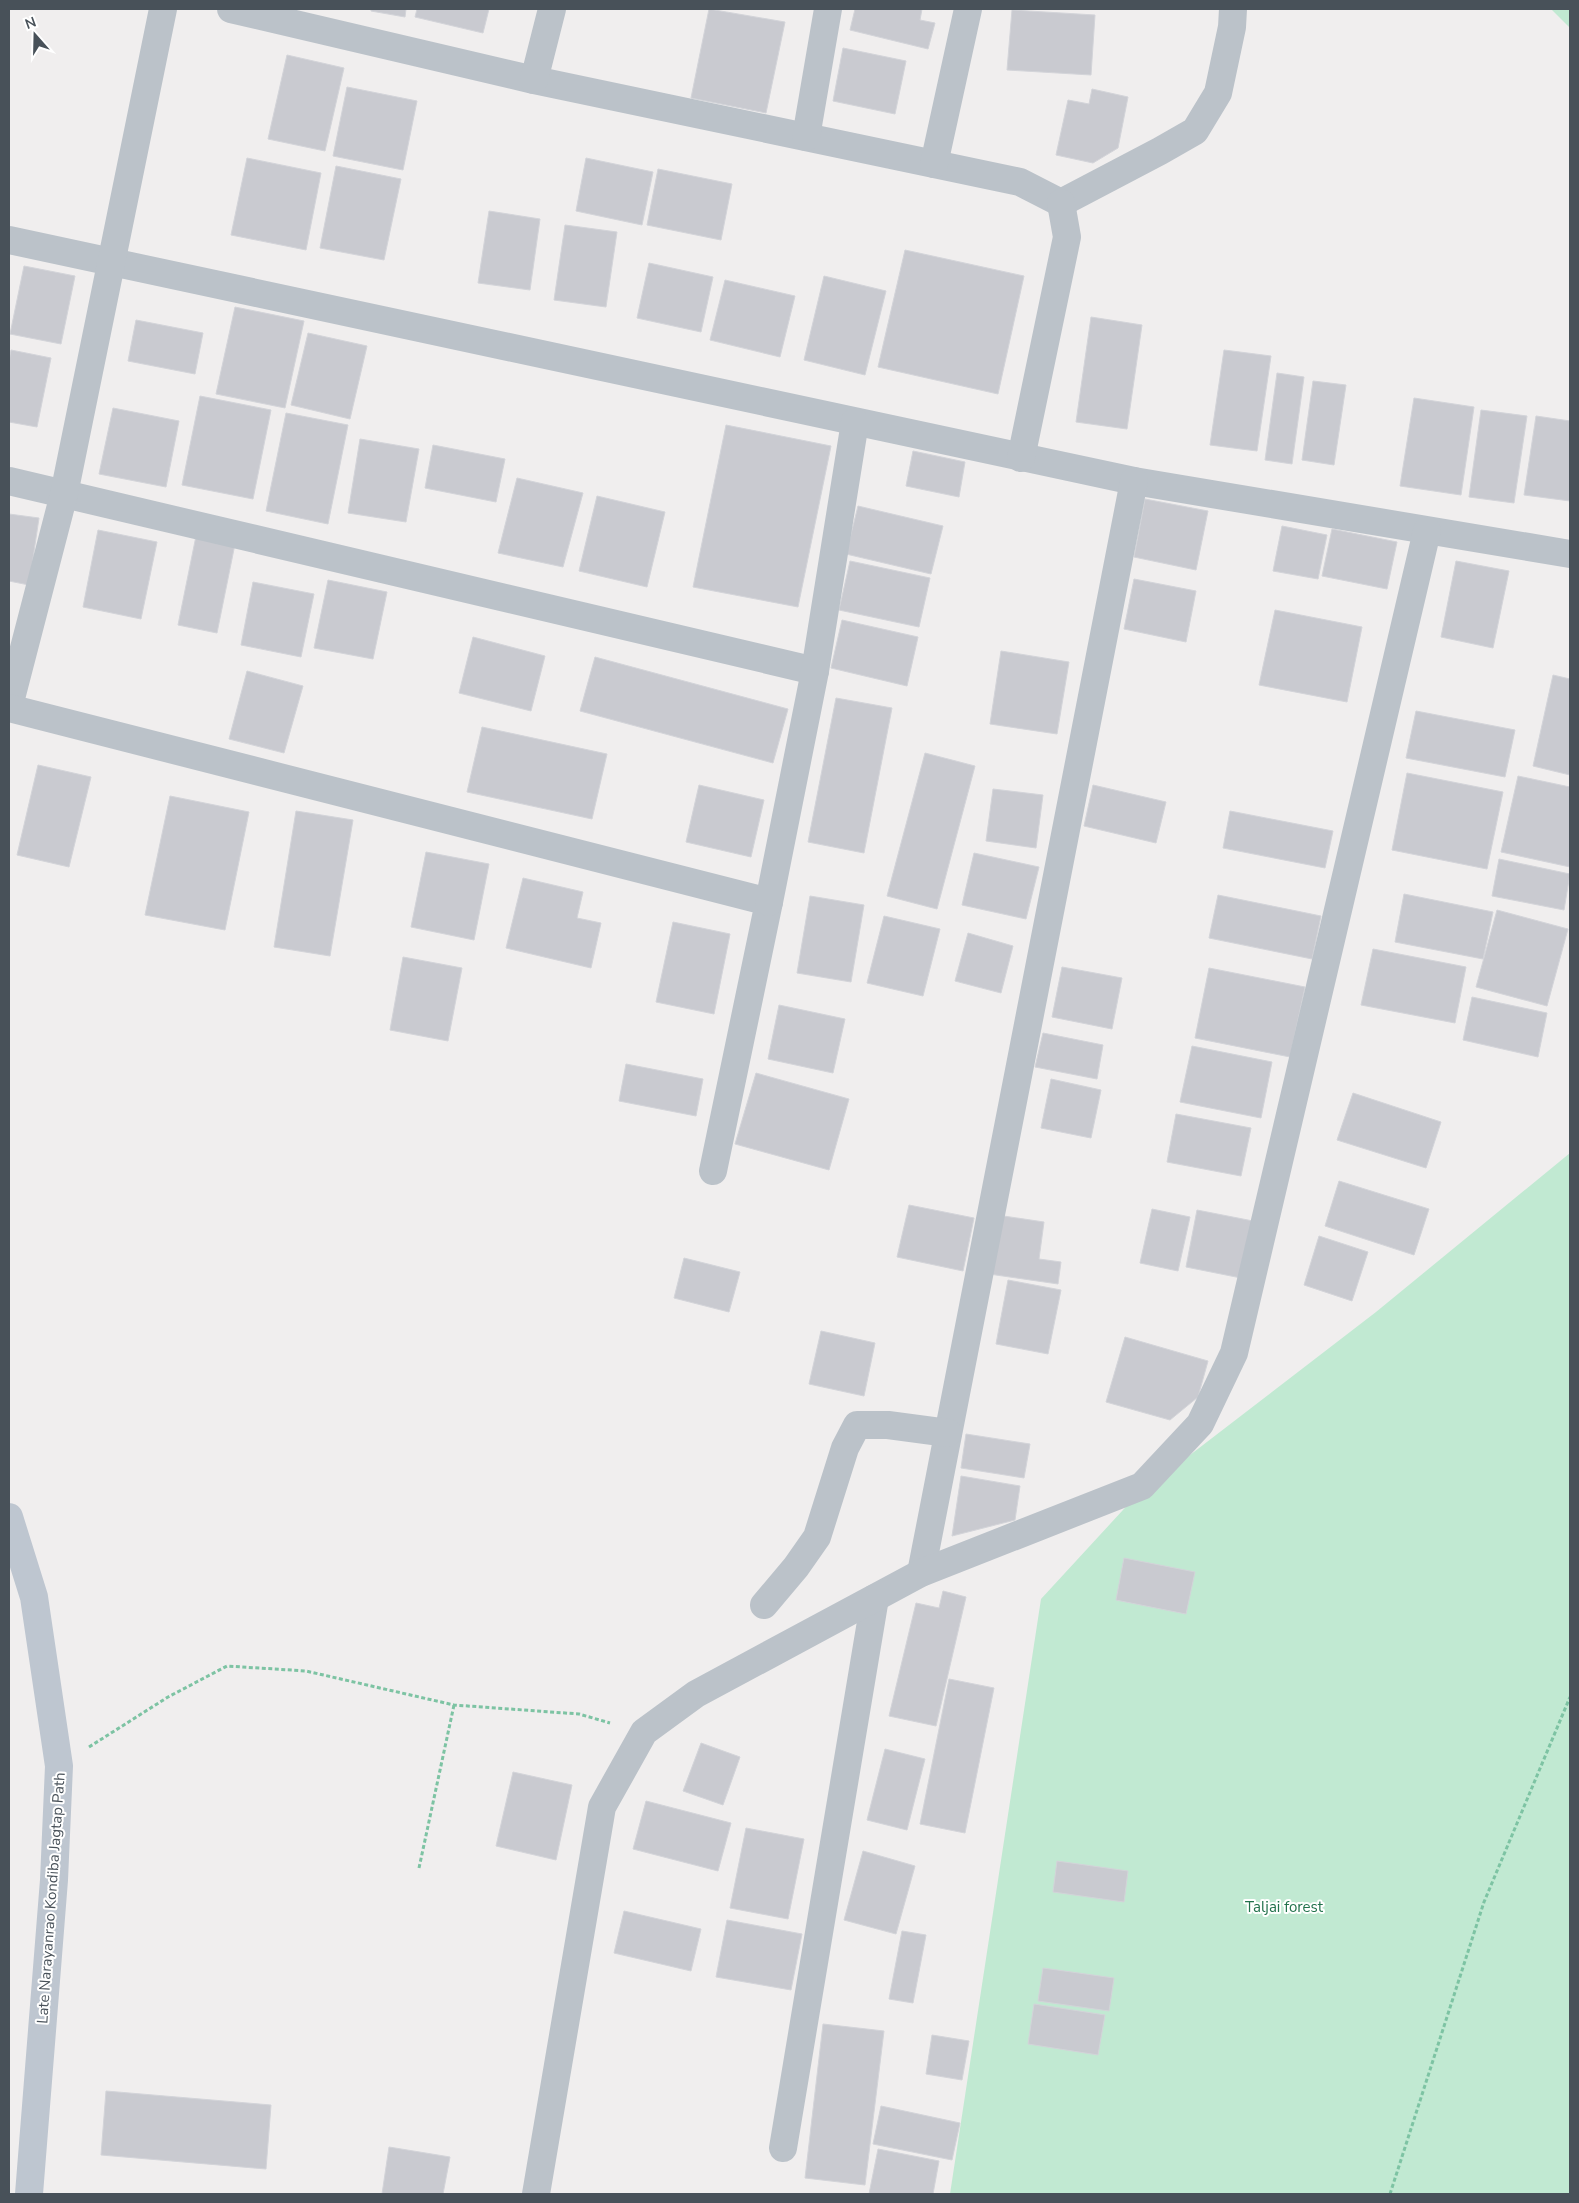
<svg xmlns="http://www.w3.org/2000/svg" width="1579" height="2203" viewBox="0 0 1579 2203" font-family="'Nunito Sans',sans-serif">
<rect width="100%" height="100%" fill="#f0eeee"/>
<g fill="#c1e9d2">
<polygon points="1551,9 1570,9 1570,28"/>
<polygon points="1570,1153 1570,2194 950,2194 1041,1599 1134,1498 1376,1312"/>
</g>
<g fill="#c9cad0" stroke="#d3d4d9">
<polygon points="371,9 406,9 405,17 371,11"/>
<polygon points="417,9 489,9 483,33 415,17"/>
<polygon points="709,9 785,22 766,113 691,98"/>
<polygon points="855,9 922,9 920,20 935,23 928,49 850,30"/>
<polygon points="1012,10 1095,15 1091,75 1007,70"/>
<polygon points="843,48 906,61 895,114 833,101"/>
<polygon points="287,55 344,68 325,151 268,139"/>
<polygon points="347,87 417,101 403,170 333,156"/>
<polygon points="1092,89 1128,97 1118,148 1093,163 1056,155 1068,100 1089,104"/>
<polygon points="247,158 321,173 306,250 231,235"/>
<polygon points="586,158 653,172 642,225 576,211"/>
<polygon points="336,166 401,179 384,260 320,248"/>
<polygon points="658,169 732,184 721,240 647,225"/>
<polygon points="489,211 540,219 530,290 478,283"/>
<polygon points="565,225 617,232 606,307 554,300"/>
<polygon points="905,250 1024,276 998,394 878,367"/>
<polygon points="649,263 713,277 701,332 637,318"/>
<polygon points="24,266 75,276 61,344 10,334"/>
<polygon points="824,276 886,291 865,375 804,360"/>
<polygon points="725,280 795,296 780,357 710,340"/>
<polygon points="235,307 304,321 285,408 216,394"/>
<polygon points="1091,317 1142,325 1127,429 1076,422"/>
<polygon points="136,320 203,333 195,374 128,361"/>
<polygon points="308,333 367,346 350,419 291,405"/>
<polygon points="11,350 51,358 37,427 9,422 9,361"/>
<polygon points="1224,350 1271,356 1257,451 1210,445"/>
<polygon points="1277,373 1304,377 1292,464 1265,460"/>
<polygon points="1313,381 1346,385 1334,465 1302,460"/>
<polygon points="200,396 271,410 253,499 182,485"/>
<polygon points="1414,398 1474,407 1461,495 1400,486"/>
<polygon points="113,408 179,421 166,487 99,474"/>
<polygon points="1481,410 1527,416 1514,503 1469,497"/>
<polygon points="286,413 348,425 328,524 266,511"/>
<polygon points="1536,416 1570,421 1570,501 1524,495"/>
<polygon points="726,425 831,446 798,607 693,587"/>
<polygon points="360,439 419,449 406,522 348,513"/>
<polygon points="433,445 505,459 496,502 425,488"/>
<polygon points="913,451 965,462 959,497 906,486"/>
<polygon points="517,478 583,493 563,567 498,553"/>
<polygon points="597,496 665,512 647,587 579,571"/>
<polygon points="1145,499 1208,511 1196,570 1134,557"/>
<polygon points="858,506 943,526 931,574 846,554"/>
<polygon points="9,514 39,518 29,585 9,581"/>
<polygon points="1282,526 1327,535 1318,579 1273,571"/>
<polygon points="1332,529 1397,542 1387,589 1322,576"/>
<polygon points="98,530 157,542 141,619 83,607"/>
<polygon points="196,536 235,544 217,633 178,625"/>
<polygon points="850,561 930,578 919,627 839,610"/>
<polygon points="1456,561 1509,571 1493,648 1441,637"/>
<polygon points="1134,579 1196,591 1186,642 1124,629"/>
<polygon points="328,580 387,592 373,659 314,648"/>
<polygon points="253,582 314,594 301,657 241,645"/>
<polygon points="1275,610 1362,627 1347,702 1259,685"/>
<polygon points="842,620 918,637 907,686 831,668"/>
<polygon points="473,637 545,656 531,711 459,693"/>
<polygon points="1001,651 1069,662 1057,734 990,724"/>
<polygon points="595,657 788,709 773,763 580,711"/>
<polygon points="247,671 303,686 284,753 229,739"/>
<polygon points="1553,675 1570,679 1570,775 1533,766"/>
<polygon points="836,698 892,708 864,853 808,842"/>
<polygon points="1416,711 1515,730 1505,777 1406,758"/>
<polygon points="482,727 607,754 592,819 467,792"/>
<polygon points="925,753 975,766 937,909 887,896"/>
<polygon points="38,765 91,777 69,867 17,855"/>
<polygon points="1407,773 1503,792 1487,869 1392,850"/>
<polygon points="1518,776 1570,787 1570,867 1501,852"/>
<polygon points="699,785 764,800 751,857 686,842"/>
<polygon points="1093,785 1166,802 1156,843 1084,826"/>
<polygon points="993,789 1043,795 1036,848 986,841"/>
<polygon points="170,796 249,812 225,930 145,915"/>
<polygon points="296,811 353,820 330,956 274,947"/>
<polygon points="1230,811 1333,831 1325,868 1223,848"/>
<polygon points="426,852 489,864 474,940 411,927"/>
<polygon points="974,853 1039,867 1026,919 962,905"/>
<polygon points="1499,859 1570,874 1564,910 1492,896"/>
<polygon points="523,878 583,892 577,918 601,923 591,968 506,948"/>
<polygon points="1404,894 1493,912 1483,959 1395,942"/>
<polygon points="1218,895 1321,916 1312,959 1209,938"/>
<polygon points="810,896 864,905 851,982 797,973"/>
<polygon points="1497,910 1568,929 1547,1006 1476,987"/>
<polygon points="884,916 940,929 923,996 867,983"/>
<polygon points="673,922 730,934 714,1014 656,1002"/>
<polygon points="968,933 1013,946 1001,993 955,981"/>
<polygon points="1373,949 1466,967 1455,1023 1361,1005"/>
<polygon points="403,957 462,968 448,1041 390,1030"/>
<polygon points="1062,967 1122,978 1112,1029 1052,1017"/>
<polygon points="1209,968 1305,987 1290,1057 1195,1038"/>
<polygon points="1472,997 1547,1013 1538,1057 1463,1040"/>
<polygon points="779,1005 845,1019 833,1073 768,1059"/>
<polygon points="1043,1033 1103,1045 1097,1079 1035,1067"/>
<polygon points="1192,1046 1272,1062 1261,1118 1180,1102"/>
<polygon points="626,1064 703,1079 696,1116 619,1101"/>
<polygon points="756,1073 849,1099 829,1170 735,1144"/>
<polygon points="1051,1079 1101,1090 1091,1138 1041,1128"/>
<polygon points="1353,1093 1441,1122 1426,1168 1337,1140"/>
<polygon points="1176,1114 1251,1128 1241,1176 1167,1162"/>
<polygon points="1339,1181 1429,1209 1414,1255 1325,1226"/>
<polygon points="909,1205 974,1218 963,1271 897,1257"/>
<polygon points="1152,1209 1190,1217 1178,1271 1140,1263"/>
<polygon points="1197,1210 1253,1221 1241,1278 1186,1267"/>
<polygon points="997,1215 1044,1222 1039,1259 1061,1262 1058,1284 989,1274"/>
<polygon points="1319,1236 1368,1252 1352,1301 1304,1285"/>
<polygon points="684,1258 740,1272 729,1312 674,1298"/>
<polygon points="1008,1280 1061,1290 1048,1354 996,1344"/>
<polygon points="821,1331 875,1343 864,1396 809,1384"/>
<polygon points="1125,1337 1208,1361 1198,1397 1170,1420 1106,1402"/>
<polygon points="966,1434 1030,1444 1024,1478 961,1468"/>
<polygon points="961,1476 1020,1486 1015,1520 952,1536"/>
<polygon points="1124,1558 1195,1572 1186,1614 1116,1600"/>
<polygon points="943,1591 966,1597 936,1726 889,1716 916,1603 939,1608"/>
<polygon points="949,1679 994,1688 965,1833 920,1824"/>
<polygon points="701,1743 740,1757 723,1805 683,1791"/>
<polygon points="885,1749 925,1759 907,1830 867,1820"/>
<polygon points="513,1772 572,1785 556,1860 496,1846"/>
<polygon points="646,1801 731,1823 718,1871 633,1849"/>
<polygon points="746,1828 804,1839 788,1919 730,1908"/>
<polygon points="863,1851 915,1866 896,1934 844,1920"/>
<polygon points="1057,1861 1128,1871 1124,1902 1053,1892"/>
<polygon points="624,1911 701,1929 691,1971 614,1953"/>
<polygon points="727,1920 802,1934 791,1990 716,1977"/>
<polygon points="902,1931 926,1935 913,2003 889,1999"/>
<polygon points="1043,1968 1114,1978 1109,2011 1038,2001"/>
<polygon points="1034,2004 1105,2015 1098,2055 1028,2044"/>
<polygon points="823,2024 884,2031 865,2185 805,2178"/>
<polygon points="932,2035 969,2041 962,2080 926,2074"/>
<polygon points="106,2091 271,2105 266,2169 101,2155"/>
<polygon points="881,2106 960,2123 952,2160 873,2144"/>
<polygon points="389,2147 450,2157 443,2194 382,2194"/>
<polygon points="878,2149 939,2161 933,2194 869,2194"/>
</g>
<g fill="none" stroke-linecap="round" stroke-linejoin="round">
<g stroke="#7dc3a3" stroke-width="3" stroke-dasharray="4 2.5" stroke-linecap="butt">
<polyline points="89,1747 168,1697 227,1666 306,1671 454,1705 579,1714 610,1723"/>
<polyline points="419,1868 454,1705"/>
<polyline points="1390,2194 1484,1902 1570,1697"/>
</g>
<g stroke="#bbc2c9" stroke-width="28">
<polyline points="231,9 534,80 1020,182 1061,203"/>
<polyline points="534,80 552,9"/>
<polyline points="806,137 828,9"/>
<polyline points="934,164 968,9"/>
<polyline points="1061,203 1160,151 1195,131 1218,93 1232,27 1233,9"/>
<polyline points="9,240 1134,481 1570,554"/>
<polyline points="1021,458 1067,237 1061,203"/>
<polyline points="9,481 815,671"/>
<polyline points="9,706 64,494 163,9"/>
<polyline points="9,708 769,902 713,1171"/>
<polyline points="769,902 815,671 855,422"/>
<polyline points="921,1573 1134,481"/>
<polyline points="764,1605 796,1567 817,1537 845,1448 857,1425 888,1425 948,1433"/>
<polyline points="783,2148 875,1598"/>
<polyline points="536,2194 602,1807 644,1732 696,1694 921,1573 1142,1486 1200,1424 1234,1353 1427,531"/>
</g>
<polyline stroke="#bec6d0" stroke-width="28" points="9,1517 34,1597 59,1766 54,1880 29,2194"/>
</g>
<g text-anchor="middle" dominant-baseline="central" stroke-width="4" stroke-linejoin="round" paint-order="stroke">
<g font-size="15" fill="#485159" stroke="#fff">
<text transform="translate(51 1898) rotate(-86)">Late Narayanrao Kondiba Jagtap Path</text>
</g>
<g font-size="15" fill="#22724c" stroke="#fff">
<text x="1284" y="1907">Taljai forest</text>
</g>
</g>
<rect width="1579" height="2203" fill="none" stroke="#485159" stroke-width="20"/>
<g transform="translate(35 35) rotate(340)" stroke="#ffffff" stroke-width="4" paint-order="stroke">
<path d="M0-4L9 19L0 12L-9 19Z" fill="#485159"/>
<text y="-8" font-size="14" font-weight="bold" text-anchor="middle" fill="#485159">N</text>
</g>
</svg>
